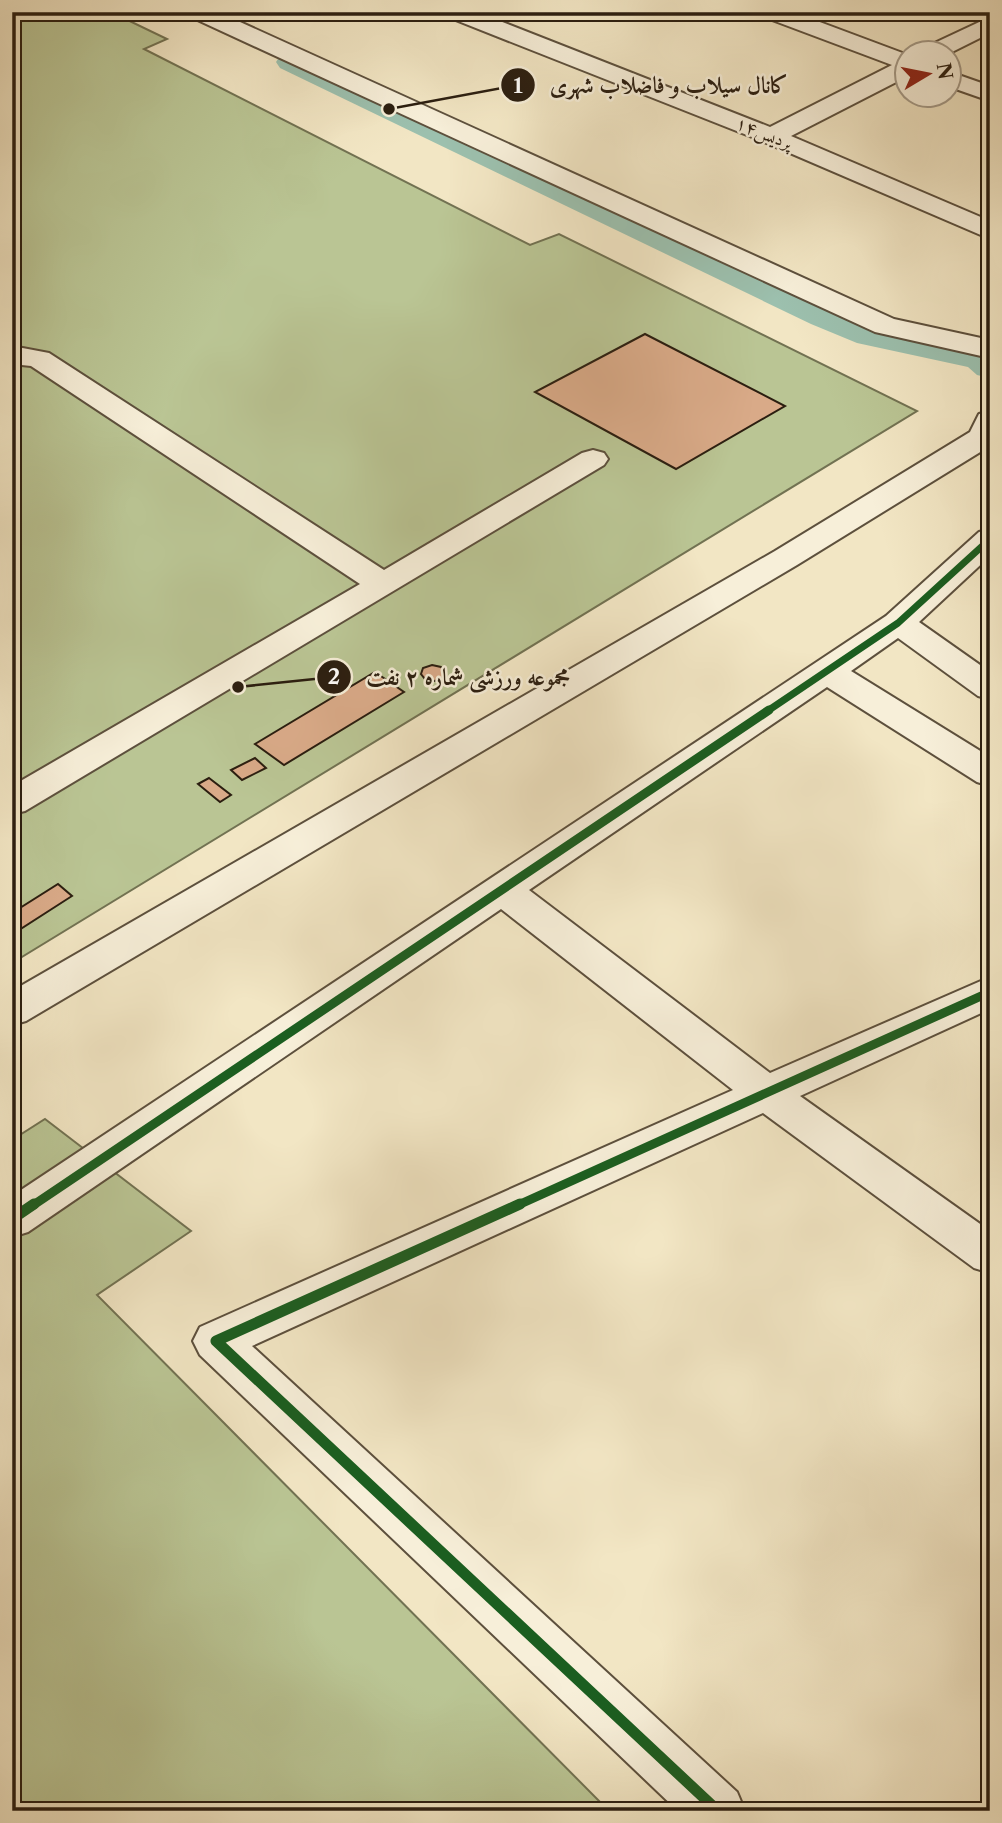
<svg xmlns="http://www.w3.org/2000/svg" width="1002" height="1823" viewBox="0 0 1002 1823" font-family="'Libre Caslon Text',Amiri,serif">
<rect width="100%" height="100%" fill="#f2e6c4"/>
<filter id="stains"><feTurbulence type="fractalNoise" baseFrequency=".00286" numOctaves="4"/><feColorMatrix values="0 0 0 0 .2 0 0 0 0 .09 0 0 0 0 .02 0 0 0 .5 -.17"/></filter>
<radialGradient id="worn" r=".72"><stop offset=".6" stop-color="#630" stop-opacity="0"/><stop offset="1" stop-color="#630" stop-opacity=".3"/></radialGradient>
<g fill="#bac594" stroke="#727252" stroke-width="2">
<polygon points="12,12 111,12 167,39 144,49 530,245 559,234 917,411 12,963"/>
<polygon points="45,1119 191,1231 97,1295 609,1811 12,1811 12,1140"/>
</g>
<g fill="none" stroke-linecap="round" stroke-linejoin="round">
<polygon fill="#9cc0ae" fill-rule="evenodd" points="291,53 837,308 881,327 990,350 990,378 977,375 968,367 857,343 811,324 280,68 276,62 280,56"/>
</g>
<g fill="#d9aa88" stroke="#2b1e10" stroke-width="2">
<polygon points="645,334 785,406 676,469 535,392"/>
<polygon points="432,665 441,667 446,672 443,678 435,681 425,679 421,674 423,668"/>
<polygon points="375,672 404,692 284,765 255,744"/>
<polygon points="255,758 266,768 242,780 231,770"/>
<polygon points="209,778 231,795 220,802 198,784"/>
<polygon points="58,884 72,896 19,930 12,925 12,913"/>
</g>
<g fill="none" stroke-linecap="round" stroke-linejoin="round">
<defs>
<g id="minor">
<polygon points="188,12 218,12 894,319 990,340 990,358 875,332 191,17"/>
<polygon points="445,12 477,12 770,127 892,65 764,17 761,12 793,12 908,55 908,76 791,136 990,221 990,239 762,141 448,17"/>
<polygon points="990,17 990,33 950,53 922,52 926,47"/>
<polygon points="950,72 990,86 990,101 950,87"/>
<polygon points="12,346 49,353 384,570 582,453 593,450 604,453 608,459 604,465 25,811 12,814 12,786 360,584 31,366 12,364"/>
<polygon points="990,411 990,446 797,565 26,1021 12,1025 12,991 775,551 970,432 979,414"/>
<polygon points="990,529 990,556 919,622 990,672 990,699 978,696 898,638 851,671 990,757 990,786 977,782 827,687 529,890 770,1073 990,977 990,1009 800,1096 990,1231 990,1273 974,1268 763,1113 252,1346 737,1792 745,1811 678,1811 200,1355 193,1341 200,1327 733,1090 501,909 28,1232 12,1237 12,1196 886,616 979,532"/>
</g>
</defs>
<use href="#minor" stroke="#5d503d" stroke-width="4"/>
<use href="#minor" fill="#f7efd9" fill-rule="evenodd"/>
<defs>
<polyline id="cycleway-far2" points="766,712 898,623 990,539"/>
<g id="cycleway-far1">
<polyline points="32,1206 769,710"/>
<polyline points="516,1206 990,992"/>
</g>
<g id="cycleway">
<polyline points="520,1204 216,1341 718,1811"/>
<polyline points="12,1219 34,1204"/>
</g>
</defs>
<use href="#cycleway-far2" stroke="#f7efd9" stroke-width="10"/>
<use href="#cycleway-far1" stroke="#f7efd9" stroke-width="13"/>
<use href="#cycleway" stroke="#f7efd9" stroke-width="16"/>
<use href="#cycleway-far2" stroke="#1b5e20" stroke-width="7"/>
<use href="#cycleway-far1" stroke="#1b5e20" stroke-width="9"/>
<use href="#cycleway" stroke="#1b5e20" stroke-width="11"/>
</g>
<g text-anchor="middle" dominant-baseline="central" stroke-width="5" stroke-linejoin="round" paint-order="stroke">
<g font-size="18" fill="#2b1e10" stroke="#f7efd9">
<text transform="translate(764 133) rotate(22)">پردیس۱۴</text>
</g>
</g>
<path fill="none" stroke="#2b1e10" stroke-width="2.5" d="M389 109L518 85M238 687L334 677"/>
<g fill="#2b1e10" stroke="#f7efd9" stroke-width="2.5">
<circle cx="389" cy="109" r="7"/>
<circle cx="238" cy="687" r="7"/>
<circle cx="518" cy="85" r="18"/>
<circle cx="334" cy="677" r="18"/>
</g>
<g font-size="21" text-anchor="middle" font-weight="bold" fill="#fff">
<text x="518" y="93">1</text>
<text x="334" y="684">2</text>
</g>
<g font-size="23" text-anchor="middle" font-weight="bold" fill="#2b1e10" stroke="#f7efd9" stroke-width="5" stroke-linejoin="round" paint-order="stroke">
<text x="669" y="93">کانال سیلاب و فاضلاب شهری</text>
<text x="468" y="685">مجموعه ورزشی شماره ۲ نفت</text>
</g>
<rect width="1002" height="1823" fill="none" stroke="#f2e6c4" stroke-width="42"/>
<rect x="14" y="14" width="974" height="1795" fill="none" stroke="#2b1e10" stroke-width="3.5"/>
<rect x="21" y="21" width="960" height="1781" fill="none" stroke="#2b1e10" stroke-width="2"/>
<g transform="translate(928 74) rotate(80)"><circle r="33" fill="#f7efd9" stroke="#a59b89" stroke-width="2"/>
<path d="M0-5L12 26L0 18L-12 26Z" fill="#8f2418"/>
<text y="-10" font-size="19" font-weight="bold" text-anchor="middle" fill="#2b1e10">N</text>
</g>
<rect width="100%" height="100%" filter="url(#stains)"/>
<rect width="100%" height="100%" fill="url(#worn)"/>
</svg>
